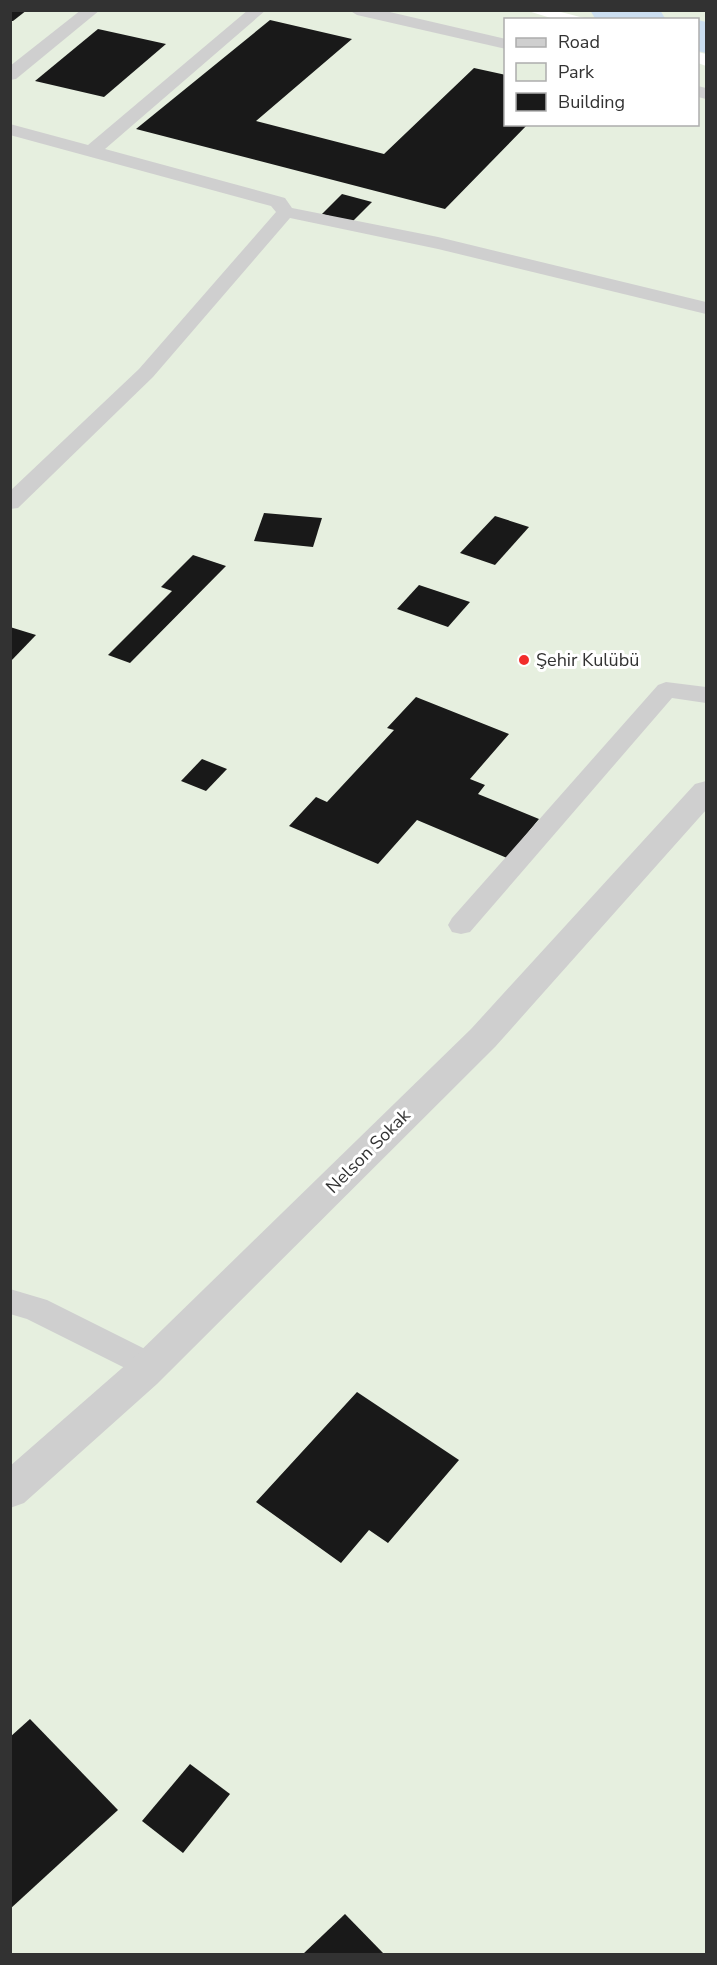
<svg xmlns="http://www.w3.org/2000/svg" width="717" height="1965" viewBox="0 0 717 1965" font-family="'Nunito Sans',sans-serif">
<rect width="100%" height="100%" fill="#fff"/>
<g fill="#e6efdf">
<polygon points="525,10 554,19 506,20 506,124 698,124 698,63 706,66 706,1954 11,1954 11,11"/>
<polygon points="557,11 706,11 706,54 698,52 698,20 588,19"/>
</g>
<g fill="none" stroke-linecap="round" stroke-linejoin="round">
<g fill="#cbdef0" fill-rule="evenodd">
<polygon points="590,10 660,10 666,20 596,20"/>
<polygon points="698,20 706,22 706,53 698,51"/>
</g>
</g>
<g fill="#191919">
<polygon points="10,10 27,10 13,21 10,21"/>
<polygon points="270,20 352,39 256,121 384,154 474,68 506,75 506,124 528,124 445,209 136,129"/>
<polygon points="98,29 166,44 104,97 35,81"/>
<polygon points="342,194 372,202 352,222 322,214"/>
<polygon points="264,513 322,518 313,547 254,541"/>
<polygon points="495,516 529,527 495,565 460,553"/>
<polygon points="193,555 226,566 130,663 108,655 172,591 161,587"/>
<polygon points="419,585 470,602 448,627 397,609"/>
<polygon points="10,627 36,635 10,662"/>
<polygon points="416,697 509,734 470,779 485,785 478,794 539,819 507,858 417,820 378,864 289,826 316,797 327,802 394,730 387,728"/>
<polygon points="202,759 227,769 206,791 181,781"/>
<polygon points="357,1392 459,1460 388,1543 369,1530 341,1563 256,1502"/>
<polygon points="30,1719 118,1810 10,1909 10,1737"/>
<polygon points="190,1764 230,1794 183,1853 142,1821"/>
<polygon points="345,1914 384,1954 303,1954"/>
</g>
<g fill="none" stroke-linecap="round" stroke-linejoin="round">
<g fill="#cfcfcf" fill-rule="evenodd">
<polygon points="81,10 100,10 16,79 10,80 10,66"/>
<polygon points="248,10 266,10 105,149 285,198 292,208 438,237 706,302 706,314 438,249 290,218 153,377 18,508 10,509 10,491 139,369 276,212 271,206 10,135 10,124 88,145"/>
<polygon points="349,10 381,10 506,39 506,49 357,15"/>
<polygon points="698,86 706,88 706,99 698,97"/>
<polygon points="666,682 706,687 706,703 672,698 470,932 461,934 452,932 448,925 452,918 658,685"/>
<polygon points="10,1289 47,1300 161,1357 166,1366 161,1375 150,1379 139,1375 27,1319 10,1314"/>
</g>
<polygon fill="#cfcfcf" fill-rule="evenodd" points="706,781 706,810 495,1047 157,1384 24,1503 10,1508 10,1466 129,1362 471,1029 695,784"/>
</g>
<circle fill="#f22d2b" stroke="#fff" stroke-width="2" cx="524" cy="660" r="6"/>
<g text-anchor="middle" dominant-baseline="central" stroke-width="6" stroke-linejoin="round" paint-order="stroke">
<g font-size="18" fill="#323232" stroke="#fff" text-anchor="start">
<text x="536" y="660">Şehir Kulübü</text>
</g>
<g font-size="18" fill="#323232" stroke="#fff">
<text transform="translate(368 1151) rotate(-45)">Nelson Sokak</text>
</g>
</g>
<rect width="717" height="1965" fill="none" stroke="#323232" stroke-width="24"/>
<rect x="504" y="18" width="195" height="108" fill="#ffffff" stroke="#adadad" stroke-width="1.5"/>
<rect x="516" y="38" width="30" height="9" fill="#cfcfcf" stroke="#adadad" stroke-width="1.5"/>
<text x="558" y="48" font-size="18" fill="#323232">Road</text>
<rect x="516" y="63" width="30" height="18" fill="#e6efdf" stroke="#adadad" stroke-width="1.5"/>
<text x="558" y="78" font-size="18" fill="#323232">Park</text>
<rect x="516" y="93" width="30" height="18" fill="#191919" stroke="#adadad" stroke-width="1.5"/>
<text x="558" y="108" font-size="18" fill="#323232">Building</text>
</svg>
